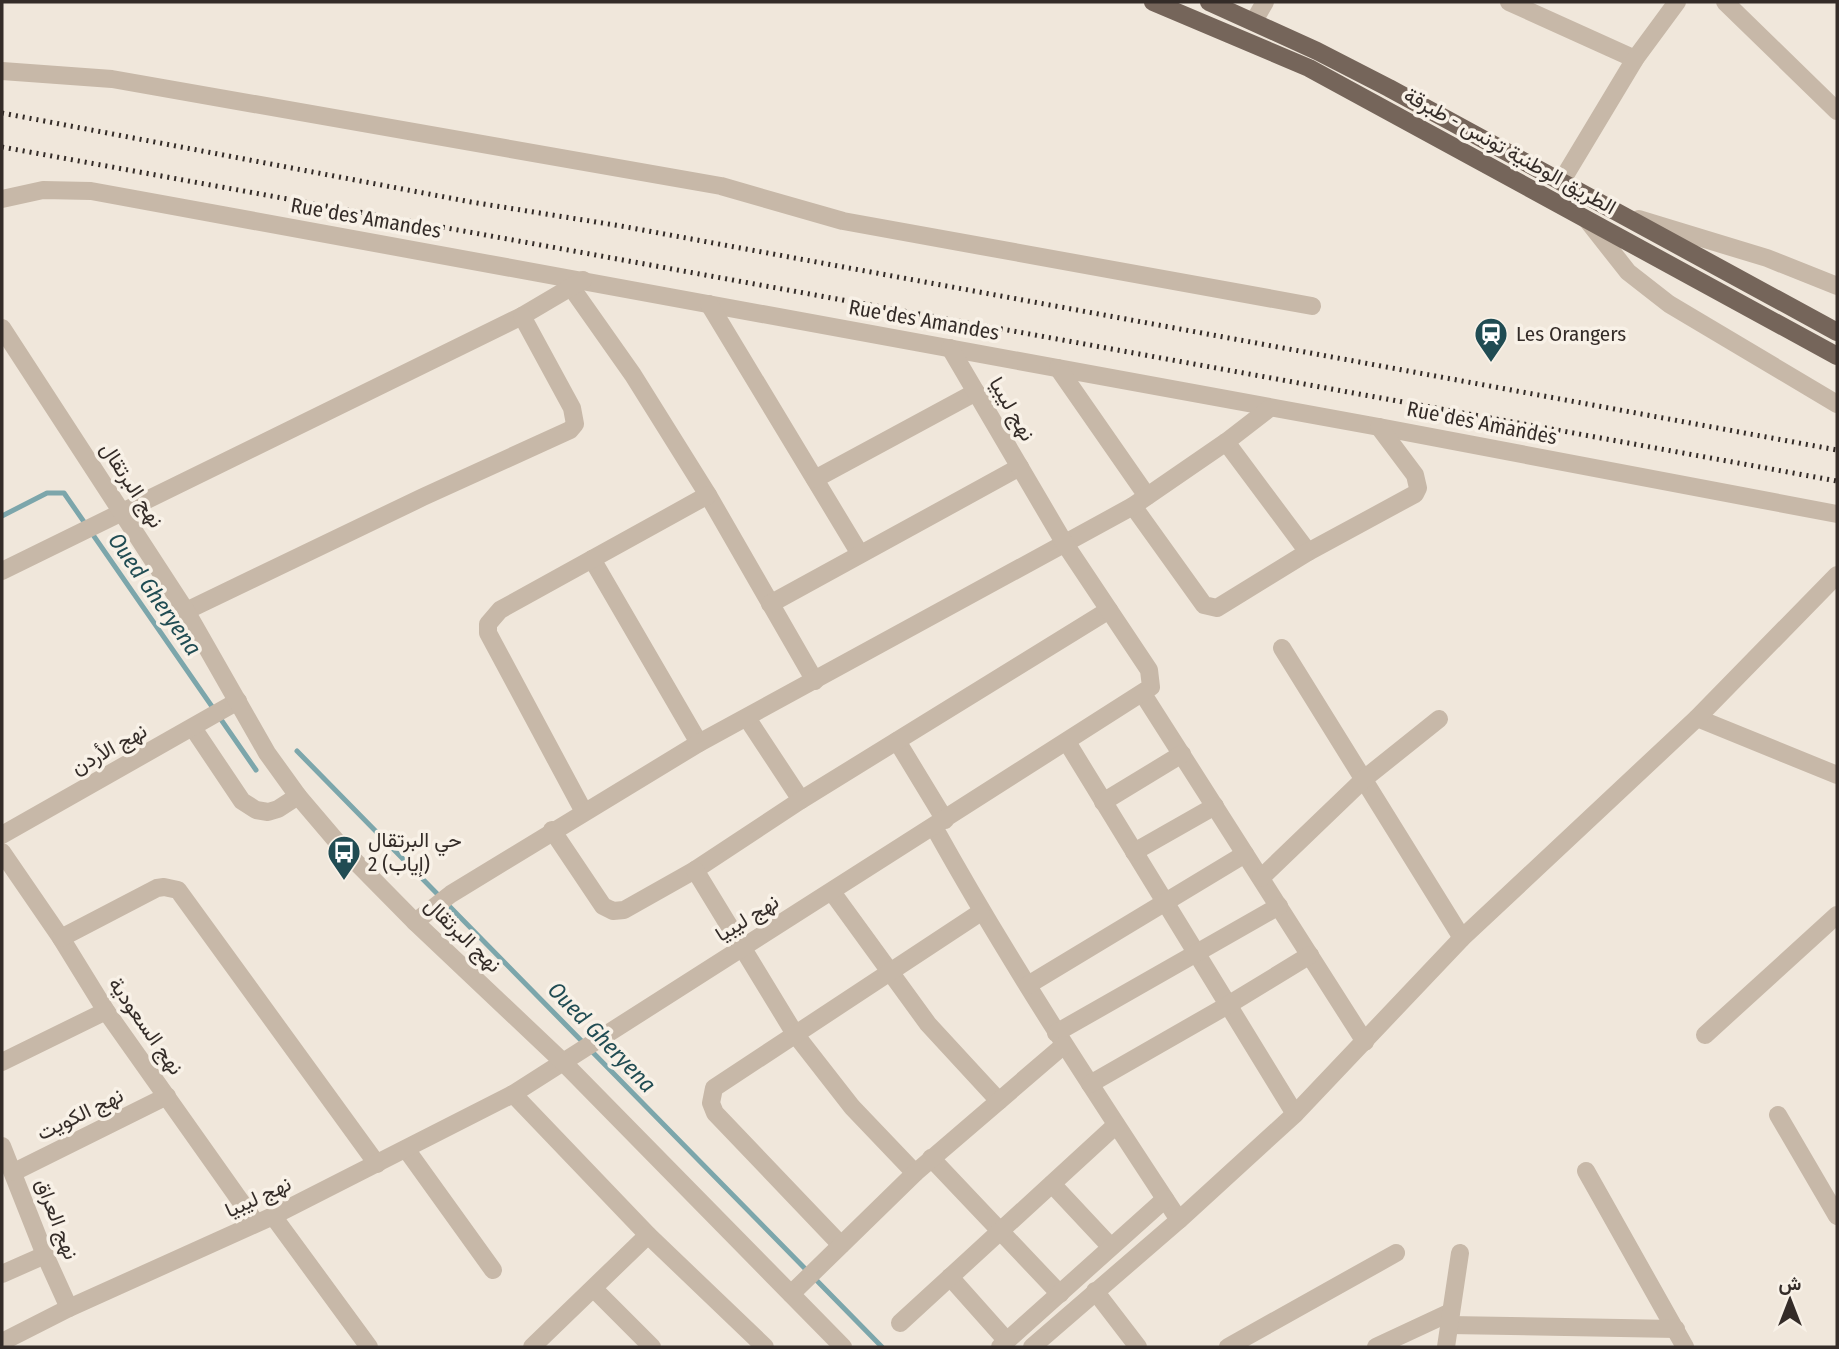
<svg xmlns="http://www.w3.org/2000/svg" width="1839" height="1349" viewBox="0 0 1839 1349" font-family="'Fira Sans Condensed',Vazirmatn,sans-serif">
<rect width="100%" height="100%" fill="#f0e7db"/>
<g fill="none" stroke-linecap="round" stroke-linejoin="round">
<g stroke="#7ca6ab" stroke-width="5">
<polyline points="2,516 47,493 64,493 256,770"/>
<polyline points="297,751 882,1347"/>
</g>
<g stroke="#c7b8a8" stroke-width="18">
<polyline points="1509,2 1635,59"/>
<polyline points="1725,2 1837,111"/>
<polyline points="1254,21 1265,2"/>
<polyline points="2,71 112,79 721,186 843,221 1312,306"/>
<polyline points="1561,182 1635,59 1677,2"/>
<polyline points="2,199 43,190 91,191 1379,427 1837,514"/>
<polyline points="571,287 633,375 708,495 815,681"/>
<polyline points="709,304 860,554"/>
<polyline points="1058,368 1147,496"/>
<polyline points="1226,442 1308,552"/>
<polyline points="815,479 976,392"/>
<polyline points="1133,506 1204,605 1217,608 1308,552 1415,494 1418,488 1415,475 1379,427"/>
<polyline points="592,559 699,743"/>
<polyline points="2,571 522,316 583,280"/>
<polyline points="770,604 1020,467"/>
<polyline points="186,611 423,497 570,430 575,424 572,408 522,316"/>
<polyline points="1282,648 1462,938"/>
<polyline points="1143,694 1365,1042"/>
<polyline points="747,718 801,800"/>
<polyline points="1697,718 1837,775"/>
<polyline points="193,728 242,801 256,810 268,812 278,809 298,796"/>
<polyline points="897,741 945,820"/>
<polyline points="1067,742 1295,1114"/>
<polyline points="1103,802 1182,754"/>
<polyline points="584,812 488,633 488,624 500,610 708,495"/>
<path d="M934 827C1009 962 1094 1091 1179 1220"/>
<polyline points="552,830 603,906 613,911 624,910 695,870 801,800 1109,610"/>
<polyline points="2,835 238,701"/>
<polyline points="2,852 61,938 106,1011 256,1223"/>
<polyline points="1134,852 1215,806"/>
<polyline points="695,870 795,1034 852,1107 915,1173"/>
<polyline points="1261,878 1364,779 1439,719"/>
<polyline points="832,892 928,1024 999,1101"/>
<polyline points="415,922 451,894 699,743 1133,506 1226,442 1270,408"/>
<polyline points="61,938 157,888 164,887 178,890 377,1164"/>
<polyline points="1028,985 1245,854"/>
<polyline points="1056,1033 1279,906"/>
<polyline points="1705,1035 1837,915"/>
<polyline points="2,1062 106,1011"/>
<polyline points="1090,1084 1228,1005 1310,955"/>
<polyline points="513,1094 648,1235 765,1347"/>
<polyline points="1778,1115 1837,1216"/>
<polyline points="2,1146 45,1255 69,1308"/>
<polyline points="406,1149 493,1270"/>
<polyline points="931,1158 1060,1294"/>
<polyline points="1586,1171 1685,1347"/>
<polyline points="14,1172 167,1096"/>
<polyline points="1052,1184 1110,1246"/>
<polyline points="273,1216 369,1347"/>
<polyline points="841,1245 715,1113 711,1103 714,1088 981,912"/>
<polyline points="2,1274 45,1255"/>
<polyline points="950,1277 1007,1341"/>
<polyline points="594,1289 652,1347"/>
<polyline points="1095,1291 1138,1347"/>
<polyline points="791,1294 915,1173 1064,1045"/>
<polyline points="900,1323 1116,1125"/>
<polyline points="1449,1325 1676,1329"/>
<polyline points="2,1342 69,1308 273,1216 513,1094 1151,687 1149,670 1065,544 950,348"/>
<polyline points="532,1347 648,1235"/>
<polyline points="1000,1347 1165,1199"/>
<polyline points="1032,1347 1179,1220 1295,1114 1462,938 1697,718 1837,575"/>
<polyline points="1228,1347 1396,1253"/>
<polyline points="1376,1347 1451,1312"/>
<polyline points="1446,1347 1460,1253"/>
</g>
<g stroke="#c7b8a8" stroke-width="18">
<polyline points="1639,219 1767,258 1837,286"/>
<polyline points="1587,220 1628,272 1669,304 1837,404"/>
<polyline points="2,328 186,611 267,753 298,796 344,850 415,922 563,1062 843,1347"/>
</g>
<g stroke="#75655a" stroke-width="18">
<polyline points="1153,2 1309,68 1837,356"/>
<polyline points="1209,2 1317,51 1389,88 1837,332"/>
</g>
<g stroke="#342c28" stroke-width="5" stroke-dasharray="2 5" stroke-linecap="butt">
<polyline points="2,113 471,202 621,226 1837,450"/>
<polyline points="2,147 1837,481"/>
</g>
</g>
<defs>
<symbol id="station-pin" viewBox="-11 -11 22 30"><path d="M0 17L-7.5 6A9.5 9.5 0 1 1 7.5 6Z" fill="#204c53" stroke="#f8f1e7"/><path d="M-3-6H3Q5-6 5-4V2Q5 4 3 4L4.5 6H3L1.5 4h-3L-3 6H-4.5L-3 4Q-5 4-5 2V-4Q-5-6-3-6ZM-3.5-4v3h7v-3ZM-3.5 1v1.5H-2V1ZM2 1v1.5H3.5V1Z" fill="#fff"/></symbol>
<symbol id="bus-pin" viewBox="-11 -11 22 30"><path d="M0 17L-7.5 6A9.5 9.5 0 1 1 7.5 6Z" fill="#204c53" stroke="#f8f1e7"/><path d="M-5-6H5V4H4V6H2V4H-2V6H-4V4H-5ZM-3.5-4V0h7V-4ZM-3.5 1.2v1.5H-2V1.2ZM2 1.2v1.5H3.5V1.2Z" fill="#fff"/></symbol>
</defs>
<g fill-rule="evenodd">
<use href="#station-pin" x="1472" y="315" width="38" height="52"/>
<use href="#bus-pin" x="325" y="833" width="38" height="52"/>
</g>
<g text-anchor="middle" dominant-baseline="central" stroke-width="7" stroke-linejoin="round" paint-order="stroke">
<g font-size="21" fill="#342c28" stroke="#f8f1e7">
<text transform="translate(1510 151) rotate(29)">الطريق الوطنية تونس - طبرقة</text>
<text transform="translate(366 218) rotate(10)">Rue des Amandes</text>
<text transform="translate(924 320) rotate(10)">Rue des Amandes</text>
<text transform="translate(1012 409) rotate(60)">نهج ليبيا</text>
<text transform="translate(1482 423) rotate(11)">Rue des Amandes</text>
<text transform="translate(132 485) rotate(57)">نهج البرتقال</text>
<text transform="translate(109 749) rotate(-29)">نهج الأردن</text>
<text transform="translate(747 918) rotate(-32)">نهج ليبيا</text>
<text transform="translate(463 935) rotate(44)">نهج البرتقال</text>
<text transform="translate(146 1026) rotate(55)">نهج السعودية</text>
<text transform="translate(80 1114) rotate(-26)">نهج الكويت</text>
<text transform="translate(258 1197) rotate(-25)">نهج ليبيا</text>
<text transform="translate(57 1219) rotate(69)">نهج العراق</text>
</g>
<g font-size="21" fill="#342c28" stroke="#f8f1e7" text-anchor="start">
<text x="1516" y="334">Les Orangers</text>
<text x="368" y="840">حي البرتقال<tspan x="368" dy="24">2 (إياب)</tspan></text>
</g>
<g font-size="23" font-style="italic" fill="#204c53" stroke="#f8f1e7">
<text transform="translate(155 594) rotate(55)">Oued Gheryena</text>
<text transform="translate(602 1037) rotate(46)">Oued Gheryena</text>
</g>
</g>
<rect width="1839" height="1349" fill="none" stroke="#342c28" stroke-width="7"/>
<g transform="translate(1790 1300)" stroke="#f8f1e7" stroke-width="5" paint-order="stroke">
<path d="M0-5L12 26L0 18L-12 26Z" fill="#342c28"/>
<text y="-10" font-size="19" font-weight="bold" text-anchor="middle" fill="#342c28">ش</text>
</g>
</svg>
